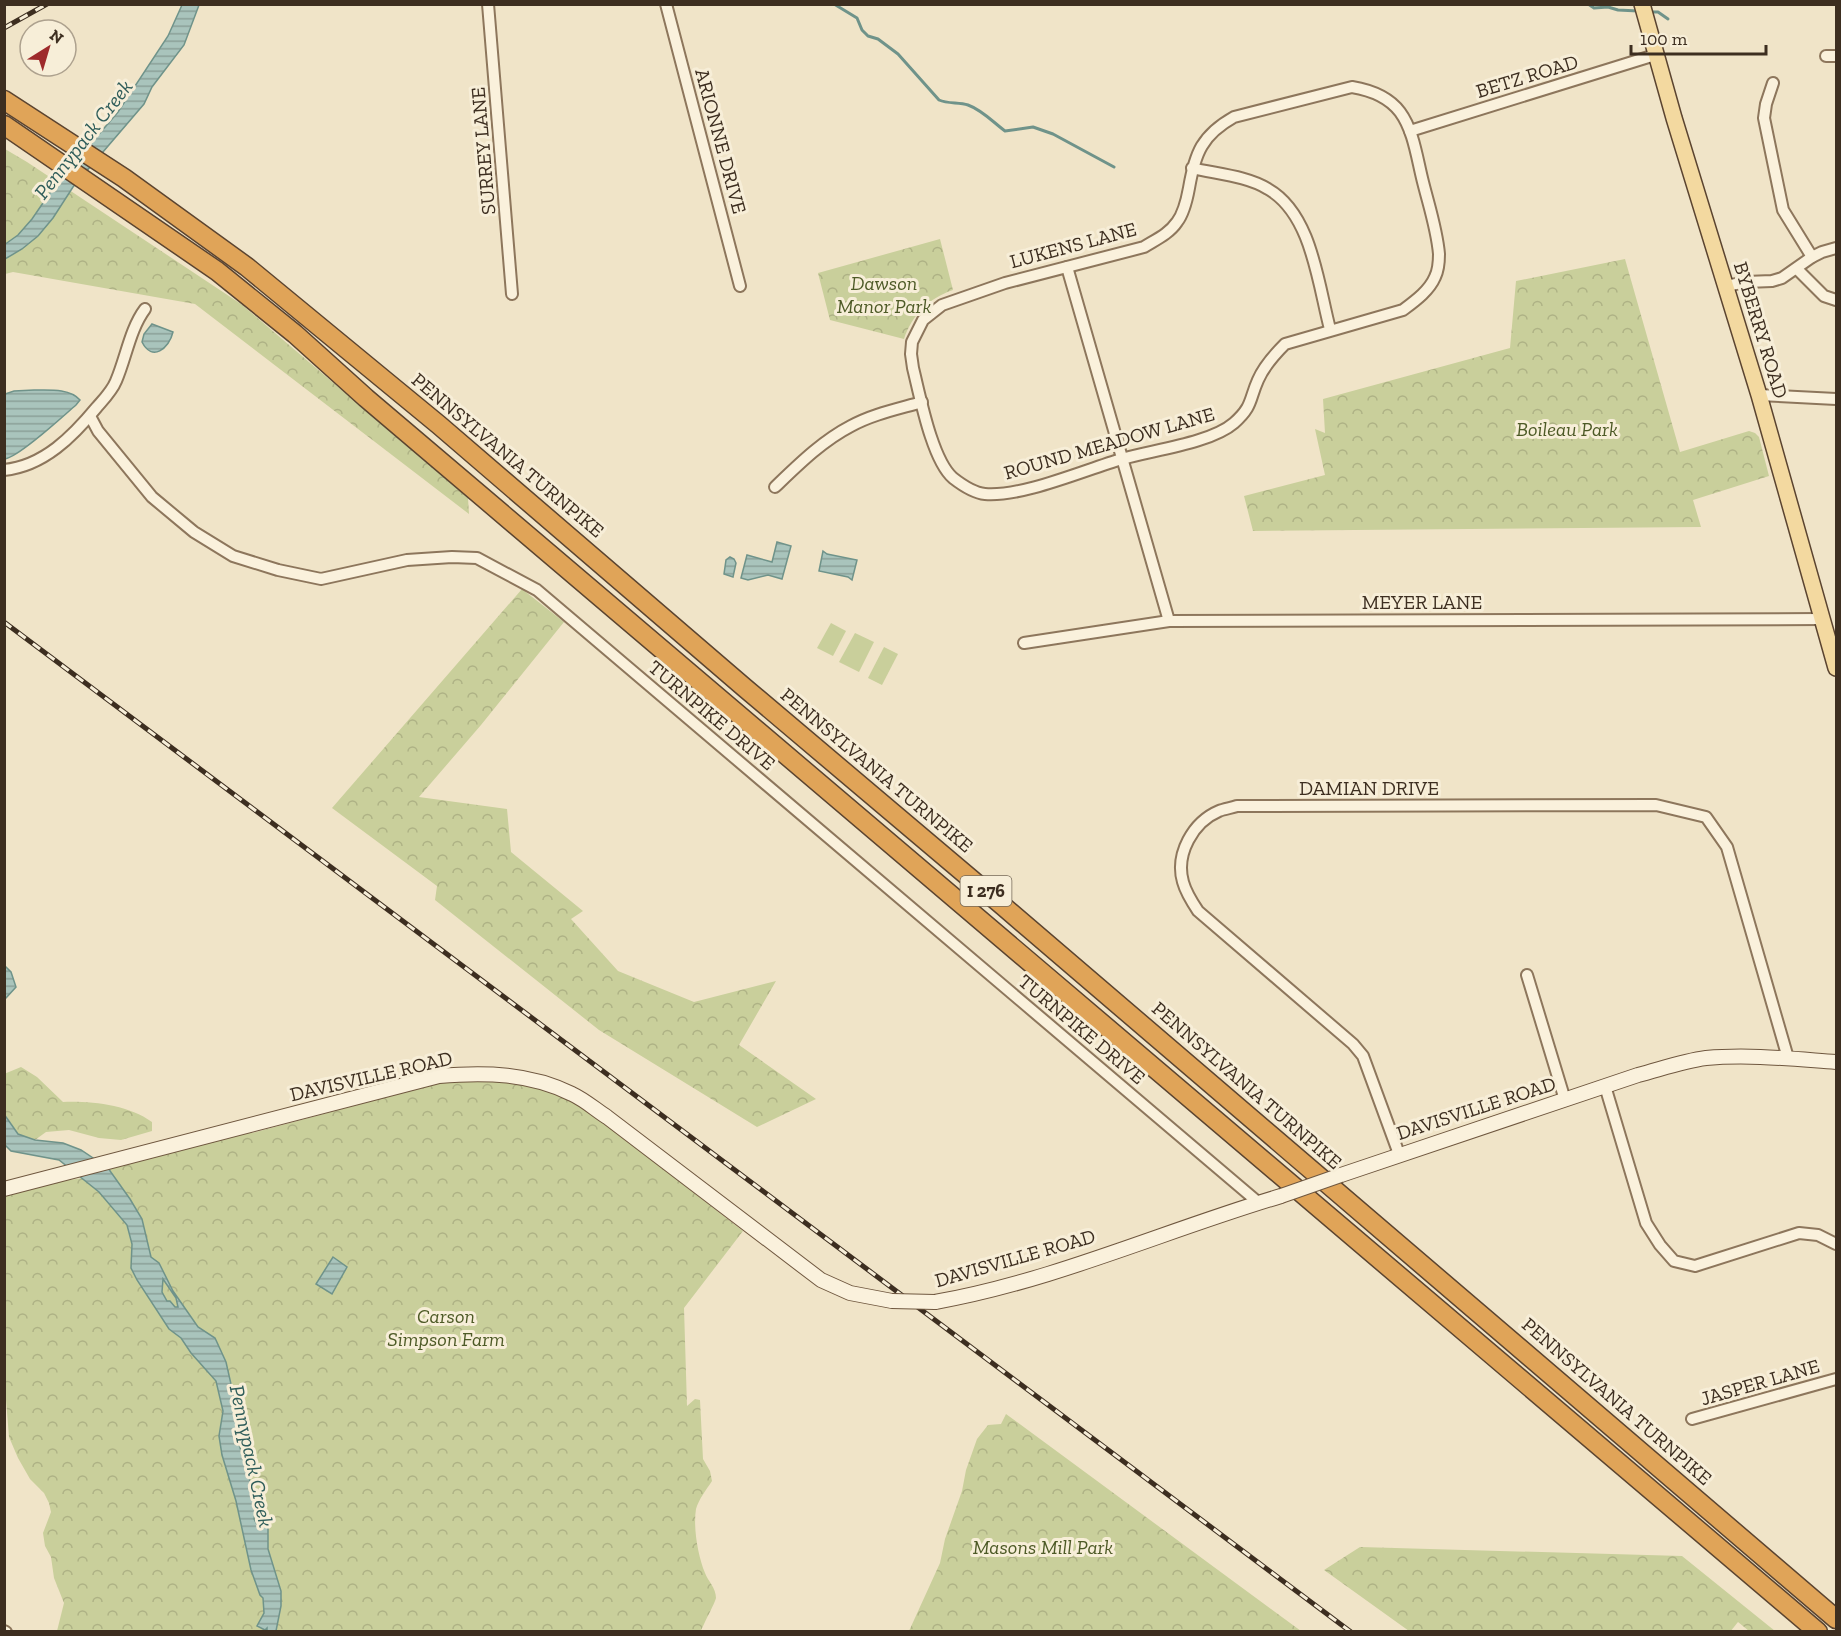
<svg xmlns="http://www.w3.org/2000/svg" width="1841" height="1636" viewBox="0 0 1841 1636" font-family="'Zilla Slab',serif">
<defs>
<pattern id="forest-crowns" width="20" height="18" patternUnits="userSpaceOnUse" patternTransform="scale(1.5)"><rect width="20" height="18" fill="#c9cf9b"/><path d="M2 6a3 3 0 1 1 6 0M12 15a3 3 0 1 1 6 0" fill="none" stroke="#aeb285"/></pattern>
<pattern id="water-rules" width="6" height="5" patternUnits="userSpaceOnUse" patternTransform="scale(1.5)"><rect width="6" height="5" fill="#a9c4bc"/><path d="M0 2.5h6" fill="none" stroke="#8ba098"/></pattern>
</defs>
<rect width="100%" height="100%" fill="#f0e4c8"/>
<g fill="#c9cf9b">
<polygon points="831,623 846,631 833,656 817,648"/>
<polygon points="855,633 874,642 859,672 839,662"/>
<polygon points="884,647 898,654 882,685 868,678"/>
</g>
<g fill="url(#forest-crowns)">
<polygon points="5,149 27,162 241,304 468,498 469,514 195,304 13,272 5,274"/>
<path d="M940 239 953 290C929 298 912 315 904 339L830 320 818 273Z"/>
<polygon points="1625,259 1680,452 1749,431 1755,433 1759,437 1769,476 1693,500 1701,527 1253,531 1244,496 1325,475 1315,429 1325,433 1323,399 1510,348 1516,281"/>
<polygon points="522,589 564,622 481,725 419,797 507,809 511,852 583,911 571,919 618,971 694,1002 776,981 739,1045 816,1099 757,1127 599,1030 435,900 437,886 332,808"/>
<path d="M21 1067 37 1077 63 1102C93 1101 128 1105 152 1122V1131L121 1140 99 1138 69 1130 46 1132 35 1140 18 1134 5 1114 4 1074Z"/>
<path d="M465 1078 519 1082 567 1097 591 1113 743 1231 684 1308 687 1406 695 1399 700 1400 703 1459 710 1471 712 1481C706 1490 699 1499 696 1509 693 1528 698 1556 705 1573 708 1581 716 1588 716 1598 715 1603 704 1623 701 1631H57L64 1603 54 1578 51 1557 45 1546 43 1533 51 1512 49 1503 44 1493 30 1479 18 1458 9 1437 4 1375V1196L55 1182 83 1178 108 1168 198 1146 239 1132 250 1131 252 1133 436 1084Z"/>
<polygon points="1006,1414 1301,1631 909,1631 940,1563 945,1539 962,1491 966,1470 977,1439 988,1425 1001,1424"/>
<polygon points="1360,1547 1682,1556 1775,1631 1749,1631 1738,1622 1730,1632 1409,1631 1324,1570"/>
</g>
<g fill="url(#water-rules)" stroke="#6f938a" stroke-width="1.5" fill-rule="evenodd">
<polygon points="182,5 199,5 184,45 152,87 144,104 73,187 53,218 38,236 22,249 5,259 4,245 18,235 32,219 56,184 118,112 168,36"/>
<path d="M152 324 173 332C169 349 152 362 142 342L144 334Z"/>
<path d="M34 390C48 390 70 388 80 400L76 405C62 417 20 456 5 459V394L14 391Z"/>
<polygon points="777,542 791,546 782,579 768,575 748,580 741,578 747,555 772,562"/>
<polygon points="823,551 827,554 857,560 852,580 848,577 819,571"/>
<polygon points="730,557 734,559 736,563 733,577 724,574 726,560"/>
<polygon points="5,966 11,972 16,987 5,999"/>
<path d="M4 1114 18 1134 35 1140 63 1143 81 1150 108 1168 130 1199 142 1219 151 1257 159 1263 173 1291 198 1327 215 1338 226 1362 238 1415V1441L257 1505 254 1519 259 1528 264 1524 268 1525V1549L281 1591V1606L276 1631H267V1628L265 1630 257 1626 264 1613 263 1598 260 1595 251 1570 236 1501 222 1455 219 1436 223 1411 216 1381 191 1353 181 1338 169 1329 137 1280 131 1268 132 1244 127 1225 99 1192 59 1160 11 1151 5 1145ZM163 1279 176 1298 178 1307H175L170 1301H167L162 1292Z"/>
<polygon points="333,1257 347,1267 332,1294 316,1284"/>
</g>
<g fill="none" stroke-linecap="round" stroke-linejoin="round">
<g stroke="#6f938a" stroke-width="3">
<path d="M834 4 857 18 862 30 868 36 878 39 898 54 939 100C948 104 959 102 968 105 982 110 993 122 1005 131L1033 127 1053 134 1114 167"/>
<polyline points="1588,4 1594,8 1608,7 1618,10 1638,11"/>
<polyline points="1651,12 1658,12 1668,19"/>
</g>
<defs>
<g id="street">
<polyline points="488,4 512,294"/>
<polyline points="666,4 740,286"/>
<polyline points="1826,56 1836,56"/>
<polyline points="1773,83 1766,104 1764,118 1783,210 1812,257"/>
<path d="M1352 87C1370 90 1388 96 1400 112 1414 131 1417 159 1423 182 1429 206 1437 230 1439 254 1439 261 1438 271 1435 277 1429 291 1415 301 1403 310L1285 344C1274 355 1264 366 1258 380 1249 400 1253 406 1234 423 1211 443 1153 450 1122 459 1084 470 1023 497 985 494 974 493 962 485 953 478 932 460 920 396 913 368L911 354 912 342 923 320 942 305 1005 283 1144 247C1155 240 1169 234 1177 222 1184 213 1187 199 1189 188 1195 153 1202 135 1234 117Z"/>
<polyline points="1410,131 1655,55"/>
<path d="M1192 168C1217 174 1247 176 1268 189 1312 214 1318 284 1330 329"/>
<polyline points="1067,267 1169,621"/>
<polyline points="1797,269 1824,296 1836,300"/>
<polyline points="1726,286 1746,282 1772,281 1782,278 1812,257 1822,252 1836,248"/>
<polyline points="1759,395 1836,399"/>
<polyline points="90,416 98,431 152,497 194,532 233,556 278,570 321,579 407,560 452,557 477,558 537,590 1259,1203"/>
<path d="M4 470C44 466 73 436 97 407 104 399 112 391 116 381 126 358 130 329 145 309"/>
<path d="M775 487C798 465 822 441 851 426 873 414 898 409 922 402"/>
<polyline points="1024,643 1169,621 1822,619"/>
<polyline points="1527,975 1565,1100"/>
<polyline points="1605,1086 1646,1223 1660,1245 1674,1261 1695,1266 1799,1233 1818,1235 1836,1244"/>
<path d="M1399 1154 1363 1056 1353 1044 1198 911C1192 902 1186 893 1183 882 1175 854 1193 822 1219 811 1224 809 1231 808 1237 806L1656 805 1706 817 1727 847 1788 1058"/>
<polyline points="1692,1419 1836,1379"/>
<polyline points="4,1631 6,1632"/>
</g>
<g id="secondary">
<path d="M1341 1175 1638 1075C1661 1069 1683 1061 1706 1058 1749 1054 1794 1059 1836 1062"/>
<path d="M4 1189 439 1076C485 1072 530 1073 572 1094 585 1100 596 1110 607 1117L821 1280 850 1293 892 1301"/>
<path d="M935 1302C1054 1281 1166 1230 1281 1196"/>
</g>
<polyline id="primary" points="1642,4 1674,118 1759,395 1836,668"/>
<g id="highway">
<polyline points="4,100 124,178 247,267 439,425 745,688 1003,906 1836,1619"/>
<polyline points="4,125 217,271 295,334 366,398 1818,1632"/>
</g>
</defs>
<use href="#street" stroke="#8d765c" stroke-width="14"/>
<use href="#secondary" stroke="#6f573f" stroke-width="16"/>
<use href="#primary" stroke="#5b4430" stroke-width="18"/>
<use href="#highway" stroke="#5b4430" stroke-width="21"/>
<use href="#street" stroke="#faf1dc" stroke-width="10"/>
<use href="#secondary" stroke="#faf1dc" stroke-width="14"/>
<use href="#primary" stroke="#f3d9a0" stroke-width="15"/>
<use href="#highway" stroke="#e0a458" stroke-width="18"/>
<defs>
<g id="rail">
<polyline points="4,28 47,4"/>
<polyline points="4,622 1351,1632"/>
</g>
</defs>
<use href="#rail" stroke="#3d2e20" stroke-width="5"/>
<use href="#rail" stroke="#f7eed8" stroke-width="3" stroke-dasharray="9" stroke-linecap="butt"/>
<defs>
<g id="secondary-bridge">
<polyline points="1281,1196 1341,1175"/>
<polyline points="892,1301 935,1302"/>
</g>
</defs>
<use href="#secondary-bridge" stroke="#6f573f" stroke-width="16" stroke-linecap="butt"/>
<use href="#secondary-bridge" stroke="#faf1dc" stroke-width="14"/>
</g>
<g text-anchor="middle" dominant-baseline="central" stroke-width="6" stroke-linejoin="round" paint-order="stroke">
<rect fill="#f7eed8" stroke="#756857" stroke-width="1.5" x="960.5" y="876" width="51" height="30" rx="4.5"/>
<g font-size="18" font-weight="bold" fill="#3d2e20">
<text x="986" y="891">I 276</text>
</g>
<g font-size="20" fill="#3d2e20" stroke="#f7eed8">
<text transform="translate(1527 76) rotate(-17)">BETZ ROAD</text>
<text transform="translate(721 141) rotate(75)">ARIONNE DRIVE</text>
<text transform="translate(483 151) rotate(-95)">SURREY LANE</text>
<text transform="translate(1073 245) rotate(-15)">LUKENS LANE</text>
<text transform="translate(1761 330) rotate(73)">BYBERRY ROAD</text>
<text transform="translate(1109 443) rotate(-16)">ROUND MEADOW LANE</text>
<text transform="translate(508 455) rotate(40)">PENNSYLVANIA TURNPIKE</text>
<text x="1422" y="602">MEYER LANE</text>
<text transform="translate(712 715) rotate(40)">TURNPIKE DRIVE</text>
<text transform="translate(877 770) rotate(40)">PENNSYLVANIA TURNPIKE</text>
<text x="1369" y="788">DAMIAN DRIVE</text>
<text transform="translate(1082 1029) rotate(40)">TURNPIKE DRIVE</text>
<text transform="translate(371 1076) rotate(-13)">DAVISVILLE ROAD</text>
<text transform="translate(1247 1085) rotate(41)">PENNSYLVANIA TURNPIKE</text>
<text transform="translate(1476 1108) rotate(-18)">DAVISVILLE ROAD</text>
<text transform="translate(1015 1258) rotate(-16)">DAVISVILLE ROAD</text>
<text transform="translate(1760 1382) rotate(-16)">JASPER LANE</text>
<text transform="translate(1617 1401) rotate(41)">PENNSYLVANIA TURNPIKE</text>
</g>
<g font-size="20" font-style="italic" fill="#4d5a26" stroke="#f7eed8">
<text x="884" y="283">Dawson<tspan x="884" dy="23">Manor Park</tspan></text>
<text x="1567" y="429">Boileau Park</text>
<text x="446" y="1316">Carson<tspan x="446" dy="23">Simpson Farm</tspan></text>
<text x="1043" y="1547">Masons Mill Park</text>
</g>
<g font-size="21" font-style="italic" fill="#2f5d5a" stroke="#f7eed8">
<text transform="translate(83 139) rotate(-52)">Pennypack Creek</text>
<text transform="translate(252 1456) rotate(78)">Pennypack Creek</text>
</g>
</g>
<rect width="1841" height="1636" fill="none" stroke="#3d2e20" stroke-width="12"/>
<g transform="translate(48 48) rotate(37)"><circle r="28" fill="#f7eed8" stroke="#ada18e" stroke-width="1.5"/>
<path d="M0-4.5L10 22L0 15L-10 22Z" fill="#9e2a2b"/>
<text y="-9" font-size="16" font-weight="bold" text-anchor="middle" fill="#3d2e20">N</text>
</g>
<path d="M1631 45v9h135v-9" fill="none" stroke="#3d2e20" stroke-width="3"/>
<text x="1640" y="45" font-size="18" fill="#3d2e20" stroke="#f7eed8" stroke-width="4.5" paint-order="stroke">100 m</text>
</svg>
